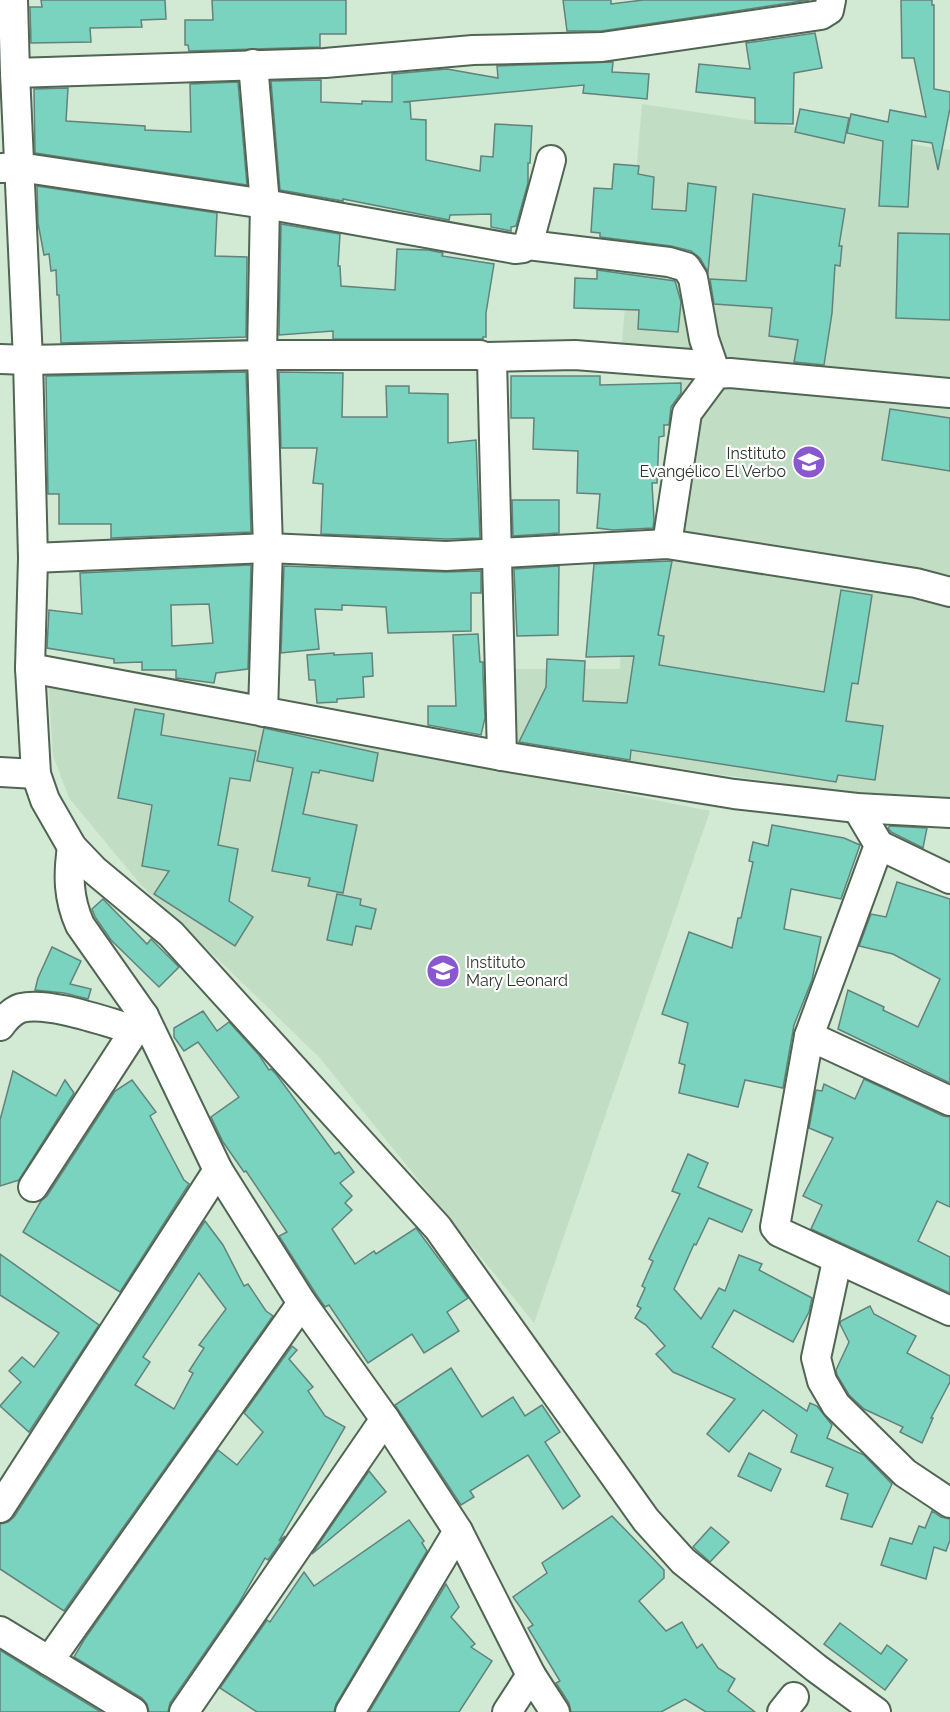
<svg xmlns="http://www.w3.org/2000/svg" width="950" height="1712" viewBox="0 0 950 1712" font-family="Raleway,sans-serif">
<rect width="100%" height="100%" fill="#d2e9d4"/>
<g fill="#c1dec4">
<polygon points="642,104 950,150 950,799 864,795 509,744 507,669 620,669 622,553 655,554 681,372 620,367"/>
<polygon points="48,680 710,811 534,1323 319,1057 141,885 69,798 53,756"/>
</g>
<g fill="#7ad3bf" stroke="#63827b" stroke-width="1.5" fill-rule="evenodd">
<polygon points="41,0 165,0 166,19 141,20 142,27 90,28 91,42 31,43 30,7 42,7"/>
<polygon points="212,0 346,0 346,34 320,34 320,47 189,51 188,45 185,45 185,20 213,20"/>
<polygon points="563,0 611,0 611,4 643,0 809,0 601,31 567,31"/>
<polygon points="901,0 932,0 932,5 934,5 934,89 950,92 950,108 938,170 932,143 912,140 908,207 879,206 883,141 847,133 851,114 888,122 890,110 926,117 914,58 902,58"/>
<polygon points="815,33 822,68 794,73 793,124 755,123 755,98 696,92 699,64 750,69 746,43"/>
<polygon points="613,62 612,72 649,74 647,99 583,93 584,85 403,102 410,102 411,119 426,120 426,160 480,171 481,156 493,157 495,124 532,126 530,163 528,163 528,183 516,226 511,227 511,231 491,227 491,214 450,215 449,220 343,199 343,201 280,190 271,81 321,80 321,102 362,104 362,101 392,102 392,74 447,69 498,78 497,66"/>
<polygon points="238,82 247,185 35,153 34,89 68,88 66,121 145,126 145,130 191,132 190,84"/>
<polygon points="800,109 849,118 844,143 795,132"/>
<polygon points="614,164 639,166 638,174 654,177 652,209 686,211 688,183 716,187 708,272 700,258 691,251 671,246 600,237 600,233 591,232 594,188 612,189"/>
<polygon points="37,186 217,213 215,256 247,257 246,337 61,343 59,295 57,295 56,270 51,271 49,254 44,255 38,223"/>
<polygon points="753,194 845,209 839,246 842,246 840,266 835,265 832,313 824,365 794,362 798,340 769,336 772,308 714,304 710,279 746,281"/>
<polygon points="281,224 340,234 338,266 340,266 341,286 395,290 397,249 428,250 443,253 442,256 494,264 486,313 486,337 483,337 483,339 333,339 333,331 279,335"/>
<polygon points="898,233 950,234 950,320 896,318"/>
<polygon points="597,270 675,281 681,302 678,332 638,329 639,310 574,308 575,278 597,279"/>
<polygon points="246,372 251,532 111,538 111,524 59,524 59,494 48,494 46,376"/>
<polygon points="279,372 343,373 342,417 387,417 386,386 409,386 409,393 448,394 448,443 476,440 480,538 446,539 321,534 323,484 313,483 317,448 281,448"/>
<polygon points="511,376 600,376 600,385 681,383 681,393 671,407 669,425 664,425 664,436 659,437 657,483 652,483 654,520 653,528 613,530 597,528 600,494 577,493 578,451 533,449 534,418 511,418"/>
<polygon points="890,409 950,418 950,471 882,460"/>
<polygon points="512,500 559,500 559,533 513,536"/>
<polygon points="672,561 658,635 664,636 659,665 824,692 841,590 872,595 858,684 852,683 846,721 883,726 875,780 838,775 836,782 631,750 630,760 519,742 546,687 547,659 585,661 583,701 627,703 634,656 586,657 594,564"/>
<path d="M251 565 248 669 216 673 214 683 176 678V670H142V662L114 663V659L47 648 49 610 82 614 80 573ZM209 604 213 643 172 646 171 605Z"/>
<polygon points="284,566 445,572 481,571 481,593 471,593 471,631 388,633 386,607 342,605 342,610 315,609 319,649 281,653"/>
<polygon points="559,566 558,635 517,636 514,569"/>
<polygon points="478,634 480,662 483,662 483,675 485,718 481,735 428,725 428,706 456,706 453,635"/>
<polygon points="334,653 334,655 372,653 373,676 363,677 364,697 337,699 337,702 317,703 315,680 309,680 307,655"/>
<polygon points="135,709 164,714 161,735 256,751 250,781 230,778 218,845 238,849 229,901 253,917 235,946 154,894 169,871 142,866 152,805 118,798"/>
<polygon points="264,728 378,753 373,781 320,770 319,773 312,772 303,814 357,825 343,893 308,886 310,878 272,871 293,768 257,761"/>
<polygon points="772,825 844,838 860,845 841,899 791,889 784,929 821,937 812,980 794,1025 783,1088 745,1080 738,1107 679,1093 685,1065 679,1063 688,1023 662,1014 689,932 732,948 738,918 741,918 753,862 749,861 753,842 768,846"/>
<polygon points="890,826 927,828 923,848 891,832 888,828"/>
<polygon points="897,882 950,899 950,1083 838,1029 848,990 884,1007 883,1010 918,1027 940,979 893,954 859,946 871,914 886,917"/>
<polygon points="337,894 361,899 360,905 376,909 371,929 356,926 352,945 327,940"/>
<polygon points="103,899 147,944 151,939 179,967 159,987 111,940 95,917 92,909"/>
<polygon points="52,947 81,961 70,984 91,989 88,999 64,993 35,990 38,978"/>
<polygon points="203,1011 217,1031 229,1022 259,1055 269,1070 271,1069 276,1074 335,1154 339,1152 354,1172 340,1183 352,1196 345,1203 352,1210 332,1229 355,1264 374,1251 376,1254 416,1228 468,1298 447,1312 459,1331 424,1353 412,1334 368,1363 329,1305 325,1307 316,1294 279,1236 287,1232 246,1171 244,1172 223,1142 211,1117 239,1097 198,1042 184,1051 174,1037 174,1028"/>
<polygon points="13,1071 56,1096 65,1080 74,1093 19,1180 0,1186 0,1120"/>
<polygon points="864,1079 943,1116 950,1117 950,1207 937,1201 918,1241 950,1257 950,1293 811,1229 822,1205 803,1196 833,1138 809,1128 816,1090 822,1091 824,1084 855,1099"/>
<polygon points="132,1080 156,1112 150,1116 184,1180 189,1184 120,1292 23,1232 41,1201 47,1196 115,1091"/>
<polygon points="688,1154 708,1163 698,1187 752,1210 742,1232 709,1218 696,1245 694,1244 674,1289 701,1319 719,1288 725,1291 739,1255 762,1264 759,1270 812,1298 809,1312 793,1342 734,1310 712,1347 807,1411 810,1403 817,1406 832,1425 827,1438 864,1455 892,1484 872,1527 841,1519 848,1494 826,1486 833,1468 791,1452 797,1435 763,1410 729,1452 707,1434 735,1399 673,1372 656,1354 665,1346 646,1325 635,1318 641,1308 637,1306 645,1288 642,1286 653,1261 649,1259 680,1194 672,1191"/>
<path d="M205 1221 223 1245 244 1286 248 1284 266 1311 273 1316 64 1611 0 1569V1524L8 1522 14 1517ZM199 1273 226 1309 199 1345 204 1348 189 1371 193 1373 174 1409 135 1385 150 1362 143 1357Z"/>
<polygon points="0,1254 99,1325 29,1432 0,1406 21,1382 9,1371 22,1357 34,1367 59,1333 0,1295"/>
<polygon points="870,1306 874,1314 916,1336 907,1353 950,1376 950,1382 931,1418 933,1418 922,1443 900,1432 903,1427 864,1409 849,1395 837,1375 836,1370 849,1342 840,1324 841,1321"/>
<polygon points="292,1346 297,1350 289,1359 313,1387 308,1391 325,1416 345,1427 279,1541 285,1536 268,1560 265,1558 239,1603 170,1703 168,1712 149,1712 147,1704 142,1698 74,1657 84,1640 218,1450 237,1465 263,1432 244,1413"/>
<polygon points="451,1368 482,1417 513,1397 525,1416 542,1405 560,1432 545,1442 580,1496 563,1509 528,1455 470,1491 474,1497 461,1505 395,1405"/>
<polygon points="749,1453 781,1469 771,1491 738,1476"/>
<polygon points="369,1471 386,1492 312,1554"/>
<polygon points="932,1511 941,1517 950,1519 950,1540 946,1551 934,1547 926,1579 881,1565 890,1538 912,1544 919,1526 925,1528"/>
<polygon points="612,1516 664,1570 664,1578 639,1601 666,1631 682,1622 697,1648 702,1644 718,1668 735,1679 728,1691 755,1712 706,1712 685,1699 661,1712 571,1712 569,1703 556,1683 560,1681 528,1628 533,1625 513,1597 547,1573 542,1563"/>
<polygon points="409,1520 424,1541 422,1543 427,1551 336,1704 334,1712 257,1712 220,1688 267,1620 270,1622 304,1572 314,1586"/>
<polygon points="711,1527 729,1542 710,1562 693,1547"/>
<polygon points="446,1584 459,1607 451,1617 475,1644 471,1647 492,1661 459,1712 369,1712"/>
<polygon points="840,1623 881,1654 887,1645 907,1660 885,1690 824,1644"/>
<polygon points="0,1650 40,1675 101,1712 0,1712"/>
</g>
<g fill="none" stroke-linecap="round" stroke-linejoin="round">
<defs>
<g id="minor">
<polyline points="13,0 15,73 28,360 33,558 30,668 36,774 45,800 72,847 94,870 171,934 438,1228 646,1520 683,1561 816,1668 876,1712"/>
<polyline points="253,64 265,204 262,355 268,548 263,712"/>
<polyline points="15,73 325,63 473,50 602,47 821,15 829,10 831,0"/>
<polyline points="2,168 19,167 265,204 515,249 523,248 528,245 551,160"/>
<polyline points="528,245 669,262 686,267 693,278 704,339 716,374"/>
<polyline points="487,357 575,355 704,365 716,374"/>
<polyline points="0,359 28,360 262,355 480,355 492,360 502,756"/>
<polyline points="667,544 687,413 716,374 730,373 950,393"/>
<polyline points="33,558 268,548 446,556 667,544 916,583 950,592"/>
<polyline points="30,668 502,756 734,794 857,808 950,813"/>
<polyline points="0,772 36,774"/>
<polyline points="857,808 879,845 809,1036 775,1227 779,1232 950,1311"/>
<polyline points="879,845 950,879"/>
<path d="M72 847C68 875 68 898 80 925L144 1016 218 1170 302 1303 385 1419 458 1531 531 1675 555 1712"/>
<path d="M0 1026C5 1019 12 1011 21 1008 49 1001 106 1022 135 1030"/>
<polyline points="809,1036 950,1101"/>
<polyline points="33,1187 144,1016"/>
<polyline points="837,1261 816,1358 822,1381 836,1405 905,1473 950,1503"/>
<polyline points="0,1508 218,1170"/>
<polyline points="0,1631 133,1712"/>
<polyline points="49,1661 302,1303"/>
<polyline points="184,1712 385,1419"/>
<polyline points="350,1712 458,1531"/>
<polyline points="507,1712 531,1675"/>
<polyline points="782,1712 794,1697"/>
</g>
</defs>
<use href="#minor" stroke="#516553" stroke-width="32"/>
<use href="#minor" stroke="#fff" stroke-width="28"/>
</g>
<defs>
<symbol id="school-disc" viewBox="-11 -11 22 22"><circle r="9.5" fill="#8958d1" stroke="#fff"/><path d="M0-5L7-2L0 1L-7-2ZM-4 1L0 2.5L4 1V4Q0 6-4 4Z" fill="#fff"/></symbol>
</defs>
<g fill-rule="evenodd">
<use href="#school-disc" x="790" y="443" width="38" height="38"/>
<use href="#school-disc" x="424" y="952" width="38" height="38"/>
</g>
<g text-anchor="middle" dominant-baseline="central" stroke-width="4.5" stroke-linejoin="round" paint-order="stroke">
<g font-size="16" fill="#2e372f" stroke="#fff" text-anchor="end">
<text x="786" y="453">Instituto<tspan x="786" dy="18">Evangélico El Verbo</tspan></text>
<text x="466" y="962" text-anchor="start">Instituto<tspan x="466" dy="18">Mary Leonard</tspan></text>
</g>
</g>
</svg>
